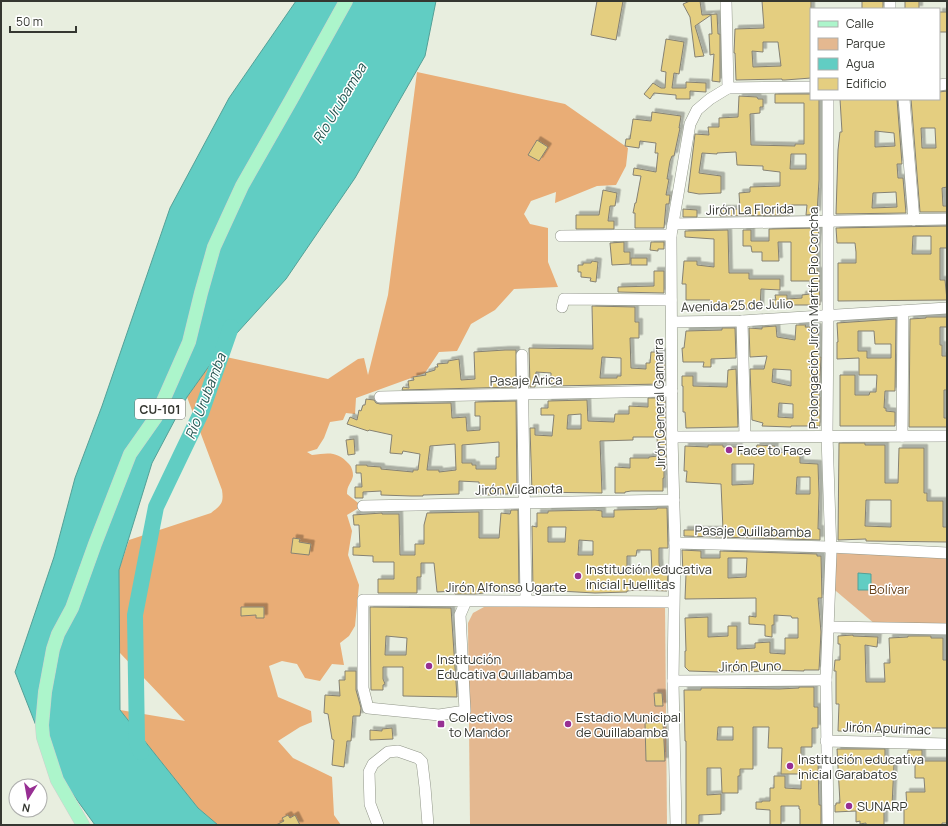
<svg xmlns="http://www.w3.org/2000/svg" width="948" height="826" viewBox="0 0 948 826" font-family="Manrope,sans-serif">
<defs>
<filter id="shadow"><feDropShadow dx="3.5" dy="-3.5" stdDeviation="0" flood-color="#0004"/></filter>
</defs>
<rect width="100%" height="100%" fill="#e8eedf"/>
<g fill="#e4b890">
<polygon points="831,553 947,556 947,624 875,624 830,586"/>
<polygon points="665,605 667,825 470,825 468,623 473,613 484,607"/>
</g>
<path fill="#e9ad76" d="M417 72 565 104 628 148 626 166 616 185 597 186 555 203 556 192 531 201 524 214 530 224 548 228V262L558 287 514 289 495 310 471 324 457 351 439 352 425 373 356 398 355 414 346 413 343 420 330 422 324 438 317 449 307 452 312 455C329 453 337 451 349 464 352 467 353 472 353 476 351 484 347 485 347 494L362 506 347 515 352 531 348 555 359 585 355 626 349 636 340 643 344 665 332 664 320 681 305 678 297 664 282 661 269 666 278 697 311 711 312 722 300 727 278 741 293 758 332 777 334 815 341 825H218L198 808 120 710 185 721 120 653 119 570 129 540 211 513C221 505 224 503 222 490L187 397 217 355 328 379 358 359 364 358 368 375 388 295Z"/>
<g fill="#61cdc3" stroke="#54a097">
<polygon points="296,1 436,1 425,56 355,178 286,279 217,355 187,397 152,463 119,570 120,710 198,808 218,825 95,825 51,764 15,672 54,557 75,478 102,406 170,208 229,98"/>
<polygon points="858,573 871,574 871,590 858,590"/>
</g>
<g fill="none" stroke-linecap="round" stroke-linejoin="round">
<polyline stroke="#61cdc3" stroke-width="16" points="141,752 137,742 135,615 156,507 201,413 231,327"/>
</g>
<g fill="#e4ce80" stroke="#858173" fill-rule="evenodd" filter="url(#shadow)">
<polygon points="597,1 623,1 616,40 591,35"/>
<polygon points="690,1 700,1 702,15 717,14 718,34 720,34 720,82 712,81 714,54 710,55 709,34 712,34 711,15 695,26 704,56 695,57 690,17 683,4"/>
<path d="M762 1H811V78L785 80H782V79L736 80 735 53H734L735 29 764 28ZM763 42H778L781 66 753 67 752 51 763 52Z"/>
<rect x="862" y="1" width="21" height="8"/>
<rect x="905" y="1" width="14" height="8"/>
<rect x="939" y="12" width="8" height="20"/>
<polygon points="666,39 684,42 679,74 674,73 672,88 686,88 686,82 706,83 706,92 690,91 690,99 676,99 676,95 654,93 650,99 644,94 653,83 661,88 665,88 666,72 661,71"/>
<path d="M947 91V187L942 188 943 206H947V212H920L911 99H939V92ZM921 128H935L936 148H922Z"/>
<path d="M775 94H811V99H819V180L817 214 806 215 807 205H789L790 215 720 216V209H740L739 193 750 192V187L780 186V172L763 170V166L737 165 736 152 717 153V154L702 153 699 173 721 176V193L699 194 688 192 695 134 709 135 708 127H719V118L738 117 739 96 757 97 758 99H763V107H760V113L750 114 751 145 795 146V144H804V103H775ZM791 154H806V169H790Z"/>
<path d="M840 99H897L902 164H897L898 178H903L906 213 836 214 838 150 840 132H842ZM875 131 894 133 895 146 875 147ZM896 192 897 207 872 208 873 193Z"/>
<polygon points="652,112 681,116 679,128 680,128 674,156 672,156 670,161 667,179 669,179 666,195 670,195 669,204 666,204 664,228 635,228 635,213 633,213 635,203 636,203 641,176 633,175 634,168 656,172 658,153 655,153 656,143 640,141 639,148 625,146 626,139 630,139 633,119 651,121"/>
<polygon points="537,140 548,147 539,161 528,155"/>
<polygon points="603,190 617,193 615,206 610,206 608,221 614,221 614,229 576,229 576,215 599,215"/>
<polygon points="683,209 697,210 697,217 683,217"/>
<path d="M947 226V248H940V280H945L947 300 838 301V263H856V252L855 243H837L836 228ZM913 236H931V254H912Z"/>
<polygon points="819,228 817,248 817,271 819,271 820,305 772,305 772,300 776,300 775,295 787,295 787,299 802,298 802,295 810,294 810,281 791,281 791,242 778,242 779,261 762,261 762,252 752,252 751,246 743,246 743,230 751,230 751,241 769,241 769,229"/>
<polygon points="728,230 729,273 749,273 749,279 780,279 780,290 761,289 760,310 752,309 710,309 710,300 686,300 686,284 682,284 684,261 697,261 697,265 714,267 714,239 685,237 685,231"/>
<polygon points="624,242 624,252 630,252 630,264 612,265 610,243"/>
<polygon points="651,242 664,242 664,249 658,249 658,251 650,250"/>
<rect x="631" y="258" width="16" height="7"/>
<polygon points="592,261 598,262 596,282 590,281 591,278 581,277 581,272 578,272 578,265 583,265 583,263 591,263"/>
<polygon points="654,271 664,271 664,293 618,292 618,287 654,286"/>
<path d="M592 306 635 307V322H639V338H630L631 368 646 369V363H650L651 352H663L662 363H665L664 384 551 386V373L536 372 535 387H530L529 348 593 349ZM602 357 621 358V376H617V378H600Z"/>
<polygon points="926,317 947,317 947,327 940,327 940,345 942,345 942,356 947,356 947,390 944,390 944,418 947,418 947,427 909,427 910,319 926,318"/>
<path d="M896 319 895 391H885L884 408H886V411L895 412V426H840V375H855V395H869L870 392H876L877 375H859V358L837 359V342H838L837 323ZM858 331H874L875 344H891V358H867V351H858Z"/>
<path d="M796 325H806L805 327H818L819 357H821L819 397H820V426H791V427L762 426 763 423 752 420 750 369H764L767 356 750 357 749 328 762 329V327L776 326 777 337 795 340ZM773 369 791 370V386L772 382ZM779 403 793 404V418L778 417Z"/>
<polygon points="722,328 735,328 736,358 711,359 711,367 703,367 704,362 683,362 682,348 684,348 686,331 722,330"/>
<polygon points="505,350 516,350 516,387 402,390 403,387 409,388 408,381 414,380 413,377 426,375 425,373 435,370 435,367 438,367 437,364 448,363 448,361 459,359 461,380 475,379 474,352"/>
<polygon points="736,369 738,427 686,428 685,412 683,412 683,386 682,386 682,376 693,376 693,386 727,387 728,370"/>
<path d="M648 398H665L666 465H664V478H663V491H631L625 492V493H615V467L630 468V458H649V457L658 456 657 437H633V440L600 441 602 493 532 492 530 428H535V435L552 436 554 415H541V408H548V401L587 400 588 421 614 422 615 414H629V406L648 407ZM581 414V429H567L568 415Z"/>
<path d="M366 399 374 400 376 403 380 404 451 403 452 418 466 417 467 431 480 430V416H475V402L516 401 517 491H508V494H498V495H480L479 482 459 481V494L423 495V496H411L381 495V491L363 492V498H355V487H362L361 473H356V465H367V466L381 467V469L413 472V470H418L420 454 403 451 402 454 390 453 392 435 369 430 368 431 347 424 350 417 357 420 359 410 361 411 363 405H365ZM499 442V457H496V469H476V465H472V463H462V445ZM455 444 456 470 439 472V470H427L430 446Z"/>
<polygon points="354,439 355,454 348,455 346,440"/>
<path d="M839 443H865V445H885V483H898L899 448H924V493H927V501H943V527H947V542L866 541V539L838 540ZM866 500H891V527L865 526Z"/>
<path d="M708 445H723V447H739V454H755L757 445 775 446 774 452 800 453V463L818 464 819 494 818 529H820V540L684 536V530H723L721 484 686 482 687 471H684L685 446 708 447ZM732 464H754L753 484 732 485ZM797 477H810V494H796Z"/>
<path d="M657 508H667L668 548H659V562L660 572 668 571 667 591 636 590 627 591V592L595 593 541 590V592H533L532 526 537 527V513H548V511L595 510 602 511V517H614V510L657 509ZM548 527H566L565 542H548ZM579 540 593 541V555H578ZM637 550H651L652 572H627V556H636Z"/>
<polygon points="511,510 518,510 519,592 484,590 484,593 475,594 455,594 454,591 437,592 434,563 421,563 421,577 417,577 417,593 378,593 378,579 394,579 394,562 373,562 373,556 353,555 353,547 360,547 359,525 354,525 353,515 382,513 382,514 399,514 400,555 415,555 415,544 424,544 424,525 427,513 479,512 479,538 499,538 501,513 510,514"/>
<polygon points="293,538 300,539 299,542 311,544 309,555 291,553"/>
<path d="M682 550 701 551V558H720V551L817 554V556H821L822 598H818L821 632 819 670H804V671L771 670V671L720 672 689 671 685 667V651H686L685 618 708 617V637L728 636V626H737V649L755 648V643L770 642V653L785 654V638H798V618H792L791 616 774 615V625H772V637L765 636V625L749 624V616L756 617V598L685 599 686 574H683ZM728 558H747L746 577 728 578Z"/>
<polygon points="241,607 264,607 264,618 256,618 256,615 241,616"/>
<path d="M370 607 451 608 457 697 403 696V667H383V679L385 684 383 685V690H371ZM386 636 407 638 406 655H385Z"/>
<polygon points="853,635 853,636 878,637 877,647 865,645 866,682 885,682 884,663 890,663 889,638 908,637 908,636 931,636 931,638 943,638 943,660 947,660 947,728 924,728 924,731 907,730 880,730 880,732 838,731 839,704 836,704 836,671 834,671 835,660 840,660 840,644 838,644 838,636"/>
<polygon points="345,671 356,671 356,690 361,708 360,716 353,716 351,741 347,741 344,767 332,765 334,740 332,739 328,714 324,713 325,695 340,696 339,680 345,680"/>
<path d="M799 687H814V707H818V728H812V747H801V762H818L819 805H821V825H800V809H799V806H781V825H770V810L756 809V802H762V801H770V788H774V776H785V788L801 789V774H781L782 748H768L769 727H753V769H740V776H738V793H722L721 768H707V795L721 794V814L699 815V825H686V741H685L684 690H701V688H713L779 689 799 688ZM718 727H733V740H717Z"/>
<polygon points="654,693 662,693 663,706 655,706"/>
<polygon points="663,722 665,761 646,761 645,723"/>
<polygon points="392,728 393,739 370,740 370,730 382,731 382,729"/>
<polygon points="837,749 885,749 885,764 894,764 892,806 884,806 884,825 866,825 866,823 860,824 860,821 856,822 856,811 835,812 835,805 836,805 836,803 840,803"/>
<polygon points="908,750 922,750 922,761 947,761 947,823 942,823 942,825 904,825 904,809 907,809 906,792 925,792 924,778 915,778 915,764 907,763"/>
<polygon points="288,815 290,818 295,815 300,825 276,825 284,821 282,818"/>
</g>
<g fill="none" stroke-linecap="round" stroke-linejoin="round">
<defs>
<g id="minor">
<polyline points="890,1 890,9"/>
<polyline points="939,85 947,84"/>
<polyline points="728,88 811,87"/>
<polyline points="828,99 828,315 827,436 831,553 826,680 828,825"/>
<polyline points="904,99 914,220"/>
<polyline points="673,224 947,219"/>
<polyline points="561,236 671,235"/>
<polyline points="562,307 564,299 671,300"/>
<polyline points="742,321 745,436"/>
<polyline points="672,322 742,321 947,308"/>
<polyline points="522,355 526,600"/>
<polyline points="380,397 672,391"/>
<polyline points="902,436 903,311"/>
<polyline points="672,437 947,436"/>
<polyline points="363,506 674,500"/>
<polyline points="675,543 830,547 947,553"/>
<path d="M466 601 460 615 465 711 439 715 368 708 363 688V600C466 601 570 601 673 602"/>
<polyline points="829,627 947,629"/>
<polyline points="673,681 826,680"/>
<polyline points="826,741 947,744"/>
<polyline points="378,825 370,804 369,772 373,764 388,752 398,751 418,758 422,762 425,787 428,825"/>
<polyline points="676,825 673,681 675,543 672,437 671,235 690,124 697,110 710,99 728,88 726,1"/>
</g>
<polyline id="major" points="83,825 57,780 43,737 42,725 45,692 53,649 58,634 72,608 95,544 130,454 156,417 189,342 201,293 214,247 242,186 291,100 346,1"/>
</defs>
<use href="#minor" stroke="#919689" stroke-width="12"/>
<use href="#major" stroke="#cfcfce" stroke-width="14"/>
<use href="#minor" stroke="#fff" stroke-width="11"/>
<use href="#major" stroke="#acf5cb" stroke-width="13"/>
</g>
<g fill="#972f93" stroke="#fff" stroke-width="1.5">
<circle cx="729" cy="450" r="4"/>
<circle cx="578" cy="576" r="4"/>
<circle cx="429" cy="666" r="4"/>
<rect x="437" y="720" width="8" height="8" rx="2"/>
<circle cx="568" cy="724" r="4"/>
<circle cx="790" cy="766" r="4"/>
<circle cx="849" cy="806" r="4"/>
</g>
<g text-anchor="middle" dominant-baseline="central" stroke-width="3" stroke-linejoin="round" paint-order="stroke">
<rect fill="#fff" stroke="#72736f" stroke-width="1" x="135" y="399" width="50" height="20" rx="3"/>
<g font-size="12" font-weight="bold" fill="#353731">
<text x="160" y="409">CU-101</text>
</g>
<g font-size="13" fill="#353731" stroke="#fff">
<text transform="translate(750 209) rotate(-1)">Jirón La Florida</text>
<text transform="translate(737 305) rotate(-2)">Avenida 25 de Julio</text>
<text transform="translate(813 318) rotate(-90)">Prolongación Jirón Martín Pio Concha</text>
<text transform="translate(526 380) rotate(-1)">Pasaje Arica</text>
<text transform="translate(659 404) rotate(-91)">Jirón General Gamarra</text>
<text transform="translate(519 489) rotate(-1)">Jirón Vilcanota</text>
<text transform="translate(753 531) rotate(1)">Pasaje Quillabamba</text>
<text x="506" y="587">Jirón Alfonso Ugarte</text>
<text transform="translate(750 666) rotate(-1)">Jirón Puno</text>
<text transform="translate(887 728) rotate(2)">Jirón Apurimac</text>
</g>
<g font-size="13" fill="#353731" stroke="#fff" text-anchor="start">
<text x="737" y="450">Face to Face</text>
<text x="586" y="569">Institución educativa<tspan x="586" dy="15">inicial Huellitas</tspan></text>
<text x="437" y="659">Institución<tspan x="437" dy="15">Educativa Quillabamba</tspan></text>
<text x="449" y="717">Colectivos<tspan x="449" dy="15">to Mandor</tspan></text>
<text x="576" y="717">Estadio Municipal<tspan x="576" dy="15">de Quillabamba</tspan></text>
<text x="798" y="759">Institución educativa<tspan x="798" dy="15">inicial Garabatos</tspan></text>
<text x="857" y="806">SUNARP</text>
</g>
<g font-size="13" fill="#673f16" stroke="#fff">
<text x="889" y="589">Bolívar</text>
</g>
<g font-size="14" font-style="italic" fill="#24544f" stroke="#fff">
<text transform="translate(339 103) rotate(-59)">Río Urubamba</text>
<text transform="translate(205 396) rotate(-69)">Río Urubamba</text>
</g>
</g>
<rect width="948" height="826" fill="none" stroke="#353731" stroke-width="4"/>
<rect x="810" y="8" width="130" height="92" fill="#ffffff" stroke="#aeafad"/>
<rect x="818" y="21" width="20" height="6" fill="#acf5cb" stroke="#aeafad"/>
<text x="846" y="28" font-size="12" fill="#353731">Calle</text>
<rect x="818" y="38" width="20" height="12" fill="#e4b890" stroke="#aeafad"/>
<text x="846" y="48" font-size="12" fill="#353731">Parque</text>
<rect x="818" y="58" width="20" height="12" fill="#61cdc3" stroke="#aeafad"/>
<text x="846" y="68" font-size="12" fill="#353731">Agua</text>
<rect x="818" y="78" width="20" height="12" fill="#e4ce80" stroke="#aeafad"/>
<text x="846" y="88" font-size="12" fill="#353731">Edificio</text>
<g transform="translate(28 798) rotate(191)"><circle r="19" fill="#ffffff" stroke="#aeafad"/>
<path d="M0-3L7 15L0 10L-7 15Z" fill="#972f93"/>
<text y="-6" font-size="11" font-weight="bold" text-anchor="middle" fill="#353731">N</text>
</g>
<path d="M10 26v6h66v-6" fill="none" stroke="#353731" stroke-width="2"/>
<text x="16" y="26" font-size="12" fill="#353731" stroke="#ffffff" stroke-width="3" paint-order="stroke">50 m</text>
</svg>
